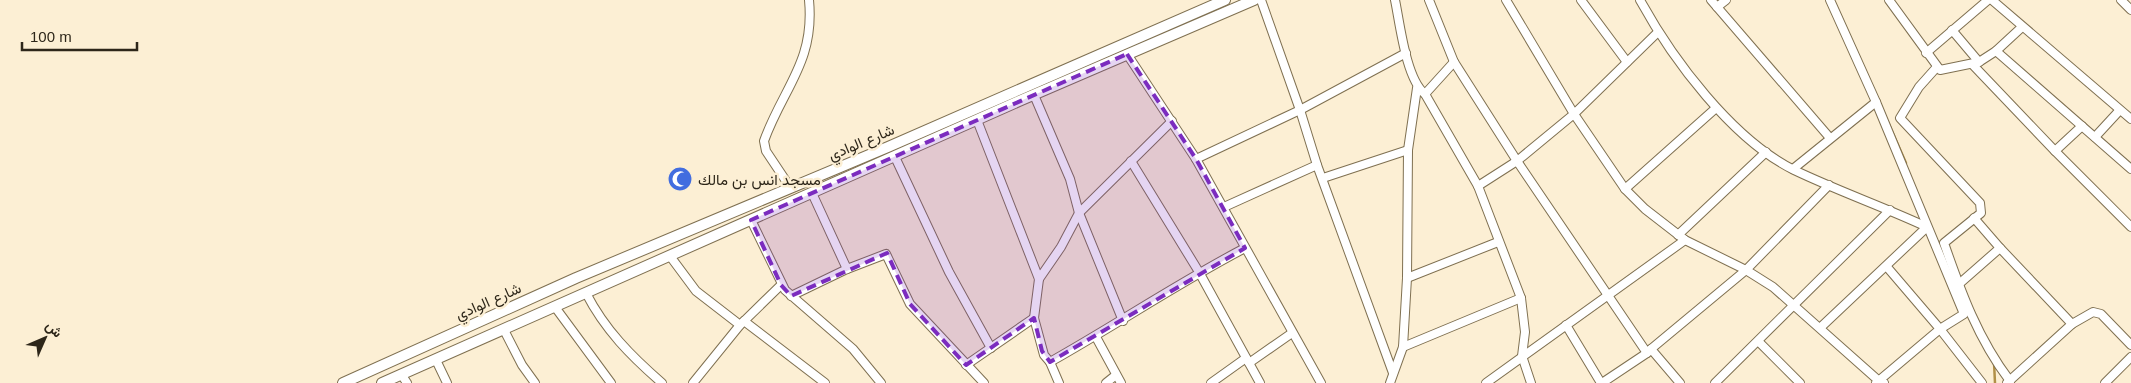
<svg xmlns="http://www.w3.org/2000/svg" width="2131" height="383" viewBox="0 0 2131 383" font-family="Arial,Vazirmatn,sans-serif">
<rect width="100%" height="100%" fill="#fcefd4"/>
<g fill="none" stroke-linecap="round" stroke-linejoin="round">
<g stroke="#b19047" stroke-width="2.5">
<polyline points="1888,122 1906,163"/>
<polyline points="1994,362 1995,383"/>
</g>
<defs>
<g id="street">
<polyline points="1261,0 1300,110 1317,165 1393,373"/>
<path d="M1395 0C1400 24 1406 79 1425 94L1478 186 1521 298 1525 332 1522 356 1531 383"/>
<polyline points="1429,0 1454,62 1517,161 1647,353 1651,349 1680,383"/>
<polyline points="1506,0 1574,114 1625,189 1645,209 1685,240 1746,270 1773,287 1879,381 1884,383"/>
<polyline points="1581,0 1627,62"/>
<path d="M1640 0C1673 60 1732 139 1794 170 1838 191 1884 207 1927 227"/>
<polyline points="1711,0 1830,138"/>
<polyline points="1830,0 1876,102 1964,314 1940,329 1876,383"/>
<polyline points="1889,0 1940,70 1979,62"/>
<polyline points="1992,0 2131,119"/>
<polyline points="2121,0 2131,10"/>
<polyline points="1717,7 1726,0"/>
<polyline points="1952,30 1979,62 1996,51 2022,27"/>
<polyline points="1996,51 2131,169"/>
<polyline points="1926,53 1988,0"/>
<polyline points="1127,54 1196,159 1321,383"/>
<polyline points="1972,64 2055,151 2131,227"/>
<path d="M1936 68 1919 87 1900 118 1980 203 1981 213 1944 243C1961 292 1978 339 2010 381"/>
<polyline points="1425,94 1454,62"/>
<polyline points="1034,95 1070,179 1079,213 1123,321"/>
<polyline points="977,120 1039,279 1034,318 1044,355 1050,362 1059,383"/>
<polyline points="2095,137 2119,111"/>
<polyline points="2055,151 2082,126"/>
<polyline points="895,157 949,272 991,348"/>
<polyline points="1196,159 1300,110 1406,53"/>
<polyline points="1131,161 1199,272 1260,383"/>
<polyline points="1793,169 1876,102"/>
<polyline points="1323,178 1408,150"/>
<polyline points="1478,186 1517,161 1574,114 1658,32"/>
<path d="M790 187 766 151 764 141C783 88 815 62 809 0"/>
<polyline points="1625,189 1716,108"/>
<polyline points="812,193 847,269"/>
<polyline points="1224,207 1317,165"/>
<polyline points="1974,218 2000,248 2072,324"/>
<polyline points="751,220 785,290 853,349 881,383"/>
<polyline points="1678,235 1766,152"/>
<polyline points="670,256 696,291 740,325"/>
<polyline points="1887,267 1940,329 1982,383"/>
<polyline points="1407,278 1498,242"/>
<polyline points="1039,279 1061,247 1079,213 1172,121"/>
<polyline points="1959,284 2000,248"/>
<path d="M586 293C605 330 631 356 662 383"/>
<polyline points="791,296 847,269 886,254 910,304 984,383"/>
<polyline points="555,307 611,383"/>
<polyline points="744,321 825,383"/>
<polyline points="1566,325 1601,383"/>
<polyline points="1821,327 1927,227"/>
<polyline points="504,330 522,365 535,383"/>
<polyline points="1096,337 1121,383"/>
<polyline points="1759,342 1800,383"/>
<polyline points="1403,347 1521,298"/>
<polyline points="1651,349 1746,270 1829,185"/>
<polyline points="436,360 447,383"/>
<path d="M1050 362C1116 325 1178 283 1245 248"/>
<polyline points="1249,363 1292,333"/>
<polyline points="966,365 1034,318"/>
<polyline points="401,374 407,383"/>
<polyline points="693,383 740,325 781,285"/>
<polyline points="1106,383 1116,375"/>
<polyline points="1211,383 1246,358"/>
<polyline points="1390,383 1403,347 1407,278 1408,150 1417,88"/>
<polyline points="1486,383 1685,240"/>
<polyline points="1602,383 1647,353"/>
<polyline points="1715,383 1890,210"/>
<polyline points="2007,383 2072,324 2093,312 2101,314 2131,345"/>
<polyline points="2105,383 2131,357"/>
</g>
<g id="secondary">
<polyline points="343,383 576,278 888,147 1225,0"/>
<polyline points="382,383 1019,101 1254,0"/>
</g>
</defs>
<use href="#street" stroke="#7f7051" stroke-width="10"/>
<use href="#secondary" stroke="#7f7051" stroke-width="12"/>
<use href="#street" stroke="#fff" stroke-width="8"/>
<use href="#secondary" stroke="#fff" stroke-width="10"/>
</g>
<path fill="#7b2cbf" fill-opacity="0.2" stroke="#7b2cbf" stroke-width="4" stroke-dasharray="10 6" stroke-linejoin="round" d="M1127 54 1196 159 1245 248 1050 362 1042 351 1034 318 966 365 910 304 887 253 791 296 781 285 751 220Z"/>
<defs>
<symbol id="mosque-disc" viewBox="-11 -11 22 22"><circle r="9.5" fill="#426ddf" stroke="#fcefd4"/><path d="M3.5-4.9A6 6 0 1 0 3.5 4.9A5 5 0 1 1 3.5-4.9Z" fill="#fff"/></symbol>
</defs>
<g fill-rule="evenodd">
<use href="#mosque-disc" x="666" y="165" width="28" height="28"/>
</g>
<g text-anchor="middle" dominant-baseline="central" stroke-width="5" stroke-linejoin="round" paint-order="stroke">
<g font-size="15" fill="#2d2619" stroke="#fcefd4">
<text transform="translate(861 142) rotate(-23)">شارع الوادي</text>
<text transform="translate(488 301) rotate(-24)">شارع الوادي</text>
</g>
<g font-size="15" fill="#2d2619" stroke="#fcefd4" text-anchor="start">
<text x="698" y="179">مسجد انس بن مالك</text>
</g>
</g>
<g transform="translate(45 338) rotate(45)" stroke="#fcefd4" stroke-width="4" paint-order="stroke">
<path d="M0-4L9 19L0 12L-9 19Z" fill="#2d2619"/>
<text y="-8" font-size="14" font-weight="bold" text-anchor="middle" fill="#2d2619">ش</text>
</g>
<path d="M22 42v8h115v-8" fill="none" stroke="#2d2619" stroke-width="2.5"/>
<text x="30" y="42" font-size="15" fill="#2d2619" stroke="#fcefd4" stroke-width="4" paint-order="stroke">100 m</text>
</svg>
